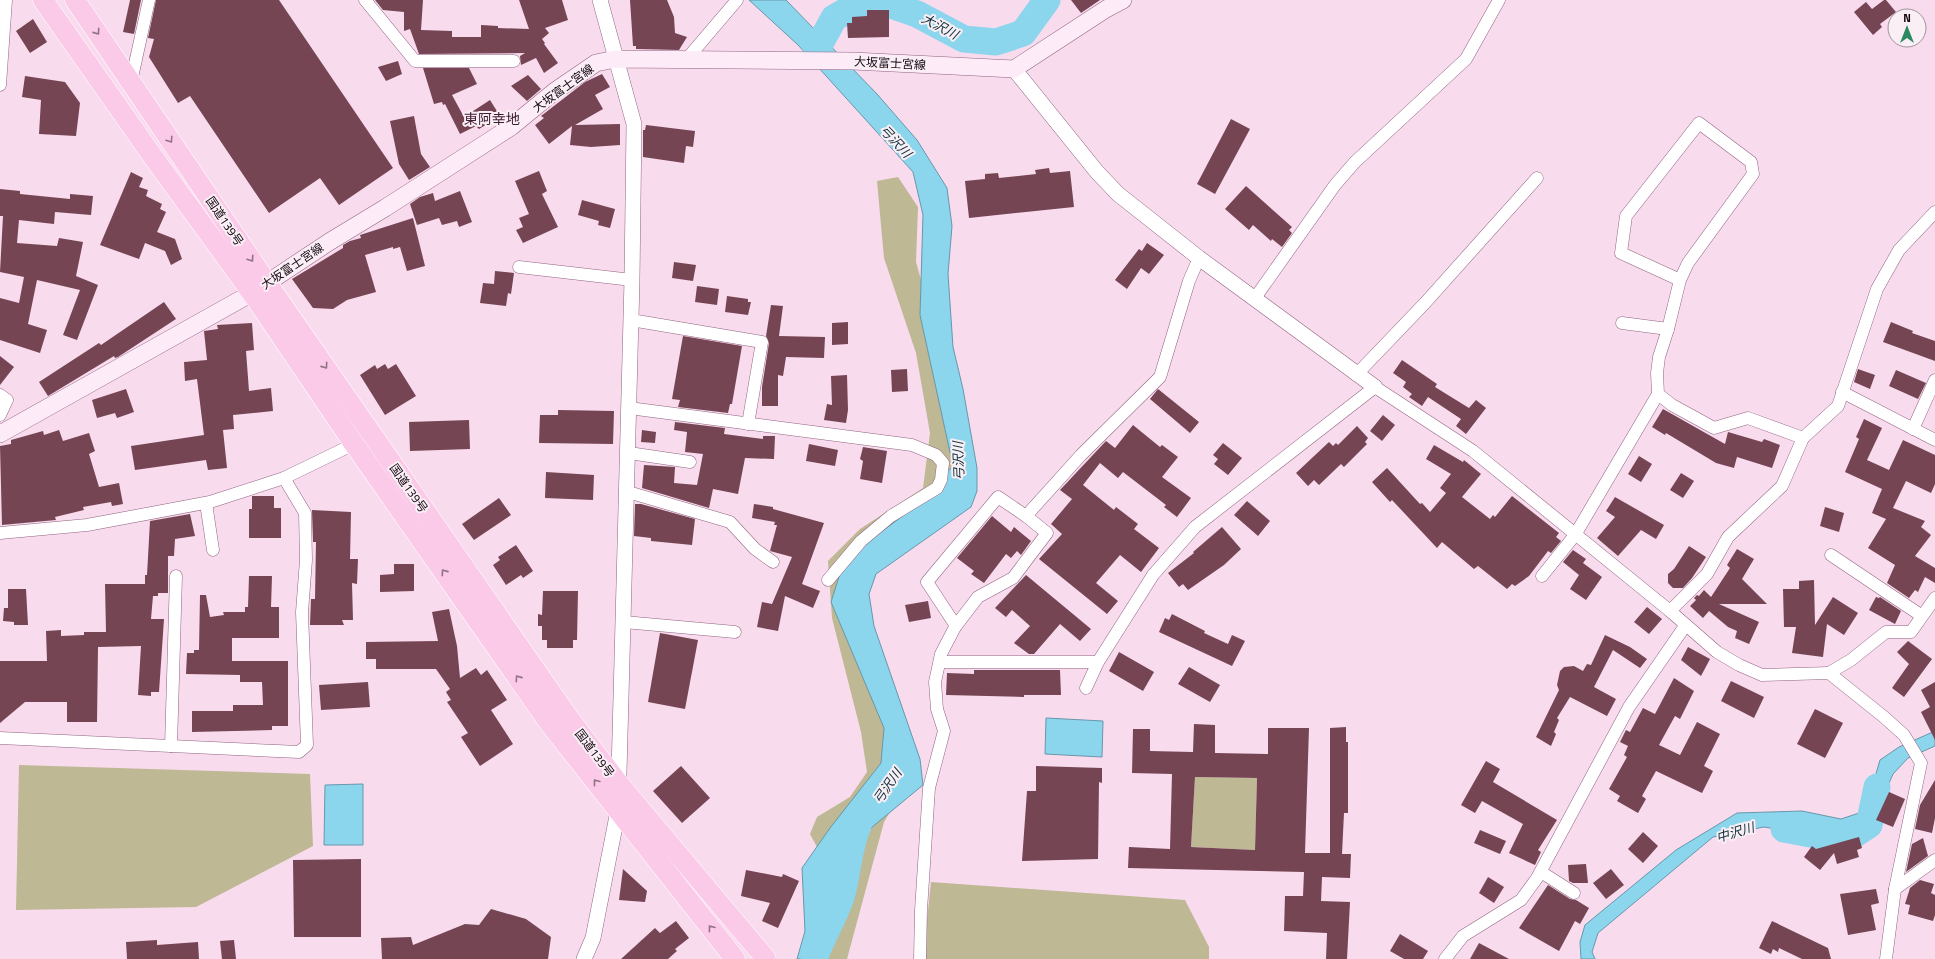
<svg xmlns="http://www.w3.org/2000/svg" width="1935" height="959" viewBox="0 0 1935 959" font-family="'Titillium Web','Noto Sans JP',sans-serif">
<rect width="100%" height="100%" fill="#f9dbee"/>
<g fill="#beb894">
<polygon points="898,177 918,207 916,262 937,336 968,472 870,567 862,618 912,775 884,822 847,959 804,959 824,860 810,834 817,817 850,797 867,772 861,732 832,618 828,561 860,529 923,488 930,433 916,353 884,258 877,181"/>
<polygon points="19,765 310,774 313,846 196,907 16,910"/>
<polygon points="1195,777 1257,778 1255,850 1191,847"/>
<polygon points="931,882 1185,900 1209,947 1209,959 923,959"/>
</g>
<g fill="#8bd5ed" stroke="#6897ab">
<polygon points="749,0 786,0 877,94 917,140 947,188 952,226 948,274 953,347 963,389 977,468 977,491 971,507 876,574 869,594 874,626 920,759 923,785 871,828 849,861 840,899 821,959 797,959 805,931 802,868 830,828 881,763 884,728 831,602 845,558 907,513 953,466 920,315 923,215 913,172 798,45"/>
<polygon points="1046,718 1103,721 1102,757 1045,754"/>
<polygon points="1935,731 1935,746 1908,758 1893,774 1873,820 1860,831 1821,836 1764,827 1713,837 1598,933 1592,952 1595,959 1581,959 1580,942 1585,925 1676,850 1737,813 1802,811 1841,819 1865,811 1880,760 1899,747"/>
<polygon points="363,784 363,845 324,845 325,785"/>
</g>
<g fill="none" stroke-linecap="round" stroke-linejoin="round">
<g stroke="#8bd5ed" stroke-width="27">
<polyline points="816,51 834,18 853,7 868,4 888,4 917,14 964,39 996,42 1023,33 1047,0"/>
<polyline points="1784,829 1826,837 1852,836 1869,825 1877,787"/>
<path d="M814 959C821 938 834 918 841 897 848 874 848 848 858 826"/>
</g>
</g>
<g fill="#754554" fill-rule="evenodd">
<polygon points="130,0 141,0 134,34 123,32"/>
<polygon points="156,0 279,0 393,168 339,205 320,178 269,213 190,96 178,103 149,57 154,39 148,38"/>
<polygon points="375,0 423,0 421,30 452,31 452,37 481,37 481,25 498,26 498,28 529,29 519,0 562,0 568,20 545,28 549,33 542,39 545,43 544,44 558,63 544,73 536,58 521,65 520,56 525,53 419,54 410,29 404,31 404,12 383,10"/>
<polygon points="630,0 667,0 674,17 675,33 687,37 679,50 636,49 636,46 633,46"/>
<polygon points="1071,0 1100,0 1081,13"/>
<polygon points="1884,0 1886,0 1896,12 1880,24 1882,27 1873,35 1854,12 1866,2 1872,9"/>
<polygon points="867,10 889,10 889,37 848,38 847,23 852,23 852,17 867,16"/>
<polygon points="33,19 47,42 30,53 16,31"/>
<polygon points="398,61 402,74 386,81 378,67"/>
<polygon points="423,68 469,68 477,84 452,95 464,117 490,100 500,116 479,129 476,126 460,134 445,104 443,105 442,102 434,104"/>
<polygon points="602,74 610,87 595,95 603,109 575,125 620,124 620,145 591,147 570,145 572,126 549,144 535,125 544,118 541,116 585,82"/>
<polygon points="528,75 541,89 527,101 511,86"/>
<polygon points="25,76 65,82 80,103 76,136 39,134 41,100 22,97"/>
<polygon points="414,116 421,154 430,167 409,180 399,164 390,121"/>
<polygon points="1231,119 1250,129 1215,194 1197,184"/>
<polygon points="646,125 695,131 693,147 686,146 684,163 643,157 643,130 645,130"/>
<polygon points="1049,168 1050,173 1070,171 1074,207 969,218 965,181 985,179 985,174 998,173 999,178 1036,174 1035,170"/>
<polygon points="539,171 547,191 542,194 558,227 523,243 516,230 523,227 519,218 529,214 515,181"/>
<polygon points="131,172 143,178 139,187 148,190 146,196 162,204 160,209 166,212 157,232 175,239 182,259 171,265 165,251 145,243 139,259 100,245"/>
<polygon points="1246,186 1292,227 1289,230 1292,233 1282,247 1272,239 1271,241 1253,225 1249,230 1225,209"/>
<polygon points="0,189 20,191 20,194 70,199 70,194 93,196 91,215 55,212 54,224 19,220 17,243 57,246 59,238 83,242 76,276 98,285 77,340 63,335 80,290 37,280 28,324 47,330 40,353 0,340 0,298 19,303 24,277 0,272 3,216 0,216"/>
<polygon points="460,191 472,222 459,227 457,221 442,225 439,218 417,225 410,204 420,197 433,193 435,201"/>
<polygon points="582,200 615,209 610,228 598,225 599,221 578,215"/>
<polygon points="413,218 425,266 407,271 400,247 393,249 393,247 365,255 376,292 347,300 333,309 313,308 292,279 343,248 343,245 350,241 361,238 360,235"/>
<polygon points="1147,243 1164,255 1149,274 1141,268 1127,289 1115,280 1139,249 1142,251"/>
<polygon points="674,262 696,265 693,281 672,278"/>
<polygon points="495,271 514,273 511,294 508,293 506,306 480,303 483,283 494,284"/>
<polygon points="697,286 719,289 717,305 695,302"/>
<polygon points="727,296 748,299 748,302 751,302 748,315 725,312"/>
<polygon points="164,302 176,319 118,357 115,358 114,356 48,396 39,382 99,343 101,345"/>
<polygon points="771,305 783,306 779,336 825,337 824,358 786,357 783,376 778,375 778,406 762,406 762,387 769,343 766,336"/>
<polygon points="848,322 848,344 832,345 832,323"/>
<polygon points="1891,322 1913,331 1912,333 1935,341 1935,361 1883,342"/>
<polygon points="252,323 254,350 246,351 249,391 271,388 273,411 233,415 234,429 223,430 227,468 208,470 206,460 135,470 131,446 204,435 197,379 185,381 184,362 207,360 204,331 218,329 217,325"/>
<polygon points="683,336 742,346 732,404 730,404 728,413 678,407 680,400 672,399"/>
<polygon points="0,356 14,367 0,385"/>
<polygon points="1402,360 1437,384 1435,387 1469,408 1476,400 1486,408 1466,434 1456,426 1461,419 1428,397 1422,406 1409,397 1412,394 1403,387 1406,382 1393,373"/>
<polygon points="385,364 388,369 396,364 416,396 385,415 360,375 375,365 377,369"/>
<polygon points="907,369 908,391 892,392 891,370"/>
<polygon points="1858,369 1875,375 1870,389 1854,382"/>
<polygon points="1896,370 1926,383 1918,399 1889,386"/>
<polygon points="847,375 848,410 846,423 824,420 827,404 832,405 831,376"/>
<polygon points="126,389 134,412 117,418 115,413 97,418 92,400"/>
<polygon points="1158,389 1199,422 1190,433 1150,399"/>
<polygon points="1663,409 1725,444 1728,432 1762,442 1764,439 1780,445 1772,468 1737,457 1734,468 1716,463 1666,433 1665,435 1652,427"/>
<polygon points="558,410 614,411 613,444 539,443 540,415 558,415"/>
<polygon points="1383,415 1395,425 1382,441 1370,431"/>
<polygon points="1864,419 1882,428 1867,460 1889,470 1903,440 1935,455 1935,484 1931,493 1906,481 1893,508 1925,521 1921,527 1931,535 1915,556 1935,568 1935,583 1925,577 1918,592 1915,590 1909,598 1887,583 1895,565 1868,548 1886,519 1872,513 1882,489 1845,472 1859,439 1856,437"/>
<polygon points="469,420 470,449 410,451 409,422"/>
<polygon points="675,422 725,428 724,434 763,439 763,436 775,436 774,459 745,458 738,494 713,489 709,508 642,488 644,465 675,467 674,483 697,485 703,454 685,452 687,432 674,430"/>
<polygon points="1133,425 1160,447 1162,445 1178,457 1162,477 1191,498 1177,517 1164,507 1166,505 1123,472 1118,478 1100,463 1083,485 1114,510 1116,507 1138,524 1134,529 1159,548 1141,572 1120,555 1096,583 1118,601 1107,614 1039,559 1062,534 1051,524 1072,499 1060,490 1106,441 1115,448"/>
<polygon points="1357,426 1368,438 1365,442 1367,444 1344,467 1341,464 1319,485 1314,480 1308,486 1296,473 1329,442 1333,446 1336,443 1338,445"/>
<polygon points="59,430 63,441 89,433 95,451 89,454 99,487 119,483 123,504 112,506 111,502 83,507 84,510 55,517 56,520 2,525 0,446 11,444 11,440 43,431 44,435"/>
<polygon points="642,430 656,432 655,443 641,442"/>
<polygon points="1223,443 1242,458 1228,475 1214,464 1218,459 1213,455"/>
<polygon points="809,444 838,450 835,466 806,461"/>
<polygon points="1434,445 1463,462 1464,460 1481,474 1462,497 1490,519 1493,515 1495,517 1512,496 1559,533 1556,537 1561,541 1551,553 1548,551 1529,576 1515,586 1512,584 1507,589 1478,566 1474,569 1442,542 1437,548 1392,500 1390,502 1372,482 1387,468 1420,504 1422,503 1430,512 1446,493 1440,488 1451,474 1426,459"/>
<polygon points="863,447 887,451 882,483 860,479 863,461 860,459"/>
<polygon points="1639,456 1652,464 1641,482 1628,474"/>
<polygon points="546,472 594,475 593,500 545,498"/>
<polygon points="1681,473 1694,481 1683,498 1670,490"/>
<polygon points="252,496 274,496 274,508 281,508 281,538 249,538 249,509 252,509"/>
<polygon points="1615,497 1664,525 1656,539 1641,530 1618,556 1597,538 1615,517 1606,511"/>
<polygon points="499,498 511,515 474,540 462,524"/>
<polygon points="1247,501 1270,521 1258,536 1234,515"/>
<polygon points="635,504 641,504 695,519 692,545 651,541 651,538 634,536"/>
<polygon points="754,504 773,507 773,509 824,523 802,584 820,591 813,608 785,596 778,631 757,627 762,602 772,604 792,557 770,551 777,525 774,525 775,522 752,518"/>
<polygon points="1825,507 1844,513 1839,532 1820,526"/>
<polygon points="312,510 351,512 350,559 358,559 357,584 352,583 353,620 342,620 344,625 310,625 311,599 315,599 316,542 313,542"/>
<polygon points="190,514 195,536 175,539 174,556 168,556 168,593 158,593 158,596 153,596 151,619 164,619 159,692 151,692 151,696 138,695 141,646 98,647 97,722 67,722 67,702 25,702 0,723 0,661 47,661 46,631 61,630 61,636 84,635 84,632 106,632 105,584 145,584 145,575 147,575 150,521"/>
<polygon points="992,516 1011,532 1014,527 1031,541 1021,555 1017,551 1011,558 1006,554 984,583 971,574 974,571 957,558"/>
<polygon points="1222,527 1241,549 1224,565 1188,590 1183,584 1179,587 1168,573 1194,553 1193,552"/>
<polygon points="516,545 533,571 523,578 521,575 506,585 493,565 500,560 498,557"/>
<polygon points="1689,546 1706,557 1692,578 1683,588 1673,588 1668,583 1668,574 1674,569"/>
<polygon points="1737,549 1754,559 1742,579 1767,604 1719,604 1759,622 1749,644 1735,638 1737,631 1728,627 1709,611 1703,618 1690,606 1696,600 1694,598 1697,595 1699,596 1704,590 1711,597 1730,568 1727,565"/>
<polygon points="1573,550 1586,559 1583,563 1602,577 1586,600 1570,589 1579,575 1563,562"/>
<polygon points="394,564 414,564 414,591 380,592 380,575 394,574"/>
<polygon points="1026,575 1091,629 1080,641 1060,624 1034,654 1029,654 1014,643 1030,626 1012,610 1006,617 995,608"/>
<polygon points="249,576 272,576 271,607 279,607 279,638 232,638 232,661 288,661 288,726 272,726 272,730 192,732 192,711 233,711 233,705 263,705 262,682 240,682 240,675 186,674 187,653 194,653 194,650 199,650 200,595 206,595 210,617 224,615 223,612 245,612 245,607 248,607"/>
<polygon points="1814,580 1815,625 1833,597 1858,613 1844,635 1827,624 1823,657 1792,653 1796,627 1784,627 1783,589 1799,589 1799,581"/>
<polygon points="8,589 26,589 28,625 14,625 14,622 3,621 4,608 8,608"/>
<polygon points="543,591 578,591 577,640 573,640 573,648 547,648 547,640 542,640 542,626 538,626 538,614 542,615"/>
<polygon points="1876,597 1879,598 1880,597 1901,611 1895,624 1869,610"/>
<polygon points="928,601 931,618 909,622 905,605"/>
<polygon points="1647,607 1662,619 1649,634 1634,622"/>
<polygon points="449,609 457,646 460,678 476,668 481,675 487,670 507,700 491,710 513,744 480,766 461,737 468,733 447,702 451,700 446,692 450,689 436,669 376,669 376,659 366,659 366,642 438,641 432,612"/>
<polygon points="1172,614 1205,631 1204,633 1228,644 1232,635 1245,641 1232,666 1159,632 1165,618 1169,620"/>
<polygon points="660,633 698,640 685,709 648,702"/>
<polygon points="1605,635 1630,647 1647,659 1640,668 1613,650 1594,687 1616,699 1607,716 1570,697 1557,718 1559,720 1554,732 1556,734 1551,746 1536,737 1559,690 1557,685 1560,671 1564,667 1574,666 1583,671 1587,664 1591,665"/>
<polygon points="1908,641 1932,659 1904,697 1892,688 1909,664 1897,652"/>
<polygon points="1688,647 1710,659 1701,676 1681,660"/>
<polygon points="1119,652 1154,672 1143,691 1109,671"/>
<polygon points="1189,667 1220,685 1210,702 1178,684"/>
<polygon points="974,670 1060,670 1061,695 1024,695 1024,697 946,695 947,673 974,674"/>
<polygon points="1674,678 1694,691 1680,719 1675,716 1659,745 1680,755 1697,722 1720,734 1704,766 1713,771 1702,793 1656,771 1642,796 1646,799 1638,813 1617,801 1620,796 1609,789 1627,757 1624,755 1628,746 1620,742 1626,730 1630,732 1643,708 1655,714"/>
<polygon points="1731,681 1764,697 1754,718 1721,701"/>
<polygon points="368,682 370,707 321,710 319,685"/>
<polygon points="1935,682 1935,740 1921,712 1930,707 1921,690"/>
<polygon points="1815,709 1843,723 1825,758 1797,744"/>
<path d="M1194 724 1215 725V753L1268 754V728H1309L1305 853H1330V728L1346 727V742H1348V813H1344L1342 854H1351L1350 878 1322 877 1321 901 1350 902 1347 959H1326L1327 933 1284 931 1285 896H1303L1304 872 1128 868 1129 847 1170 849 1172 774 1132 773 1133 729H1150V751L1193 752ZM1195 777 1257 778 1255 850 1191 847Z"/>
<polygon points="1486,761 1500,769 1493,782 1557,820 1538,850 1541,852 1535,865 1509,853 1523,824 1482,801 1475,813 1461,805"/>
<polygon points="681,766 710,798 682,823 653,791"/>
<polygon points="1036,766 1102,768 1102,783 1099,782 1098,859 1022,861 1027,791 1036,791"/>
<polygon points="1935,780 1935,818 1932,833 1915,829 1920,805"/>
<polygon points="1889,792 1905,799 1893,827 1876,820"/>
<polygon points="1480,830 1506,841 1500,854 1474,843"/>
<polygon points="1643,832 1658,846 1643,863 1628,849"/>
<polygon points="1859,837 1862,848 1857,850 1859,857 1837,864 1834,853 1820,870 1804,857 1812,846 1816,849"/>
<polygon points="1923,838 1928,856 1906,872 1912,844"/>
<polygon points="361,859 361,937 294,937 293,860"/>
<polygon points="1586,864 1588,883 1573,883 1569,881 1568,865"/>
<polygon points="623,869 647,891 645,902 619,900"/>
<polygon points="1611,869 1624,885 1606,899 1593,883"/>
<polygon points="746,870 782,877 783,874 799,881 778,928 762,921 770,903 741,896"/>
<polygon points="1488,877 1504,887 1494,903 1479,893"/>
<polygon points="1920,880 1934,884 1931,893 1935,895 1935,915 1933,921 1908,914 1910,905 1905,904 1910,888"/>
<polygon points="1548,885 1570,899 1576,900 1589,908 1580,924 1575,921 1559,951 1519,928"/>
<polygon points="1876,889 1879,903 1871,905 1876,930 1848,935 1840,894"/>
<polygon points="491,909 526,919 551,937 548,959 382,959 381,938 411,937 413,945 465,924 479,925"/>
<polygon points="676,921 689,938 675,949 677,951 668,959 621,959 655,928 660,933"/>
<polygon points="1772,921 1828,948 1831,959 1802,959 1779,948 1778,952 1773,949 1771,954 1759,948"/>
<polygon points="1400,934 1428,951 1423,959 1404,959 1390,951"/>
<polygon points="157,940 157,945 198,942 199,959 127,959 126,942"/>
<polygon points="234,940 236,959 222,959 220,941"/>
<polygon points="1479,943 1509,959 1470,959"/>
</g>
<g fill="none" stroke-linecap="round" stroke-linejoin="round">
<defs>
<g id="minor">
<polyline points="365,0 415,61 514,61"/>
<polyline points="686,60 737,0"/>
<polyline points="131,82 149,0"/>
<polyline points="0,85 6,0"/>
<polyline points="519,267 632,280"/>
<polyline points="1680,280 1621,253 1626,216 1699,123 1751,162 1753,174 1688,263 1680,280 1668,329 1659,357 1657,373 1658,394 1672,405 1714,428 1748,418 1803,438"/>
<polyline points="1255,298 1335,185 1355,162 1466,59 1499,0"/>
<polyline points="631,320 762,342 748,424"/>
<polyline points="1622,323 1668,329"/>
<polyline points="1356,375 1425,303 1537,178"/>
<polyline points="1842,392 1935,440"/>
<polyline points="0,395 7,400 0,415"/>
<polyline points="629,408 912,445 936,455 943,463 941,480 937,488 891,516 861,541 828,580"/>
<polyline points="1913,429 1935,380"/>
<polyline points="629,453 690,462"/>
<polyline points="628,492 730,522 755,549 773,562"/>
<polyline points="206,503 213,550"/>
<polyline points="0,533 87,525 210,502 284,478 354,444"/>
<polyline points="1831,555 1922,616"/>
<polyline points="1542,576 1575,535 1658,394"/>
<polyline points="1670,611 1707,574 1728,537 1782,486 1803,438 1838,406 1877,289 1899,250 1935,212"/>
<polyline points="624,622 735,632"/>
<polyline points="956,626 927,582 998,497 1026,516"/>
<polyline points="940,662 1098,662"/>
<polyline points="1829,673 1851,660 1886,632 1911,632 1935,598"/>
<polyline points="1086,688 1098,662 1153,575 1195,527 1375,387 1473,451 1670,611 1717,652 1739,665 1762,675 1829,673 1884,717 1904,735 1921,763 1895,889 1886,959"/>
<polyline points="0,738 299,752 307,745 302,612 306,560 305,513 284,478"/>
<polyline points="171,746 176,576"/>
<polyline points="1541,872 1574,893"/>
<polyline points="1895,889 1935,860"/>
<polyline points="920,959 921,910 929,788 944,731 937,709 935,682 941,654 955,627 978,597 1013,578 1047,533 1026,516 1081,455 1160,377 1189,281 1199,258"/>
<polyline points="1445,959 1463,936 1521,900 1537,878 1629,707 1685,626"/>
</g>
<g id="tertiary">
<polyline points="1014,69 1097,172 1118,194 1199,258 1375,387"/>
<polyline points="584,959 593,938 618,811 632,280 634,124 600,0"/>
</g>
<polyline id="secondary" points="0,434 252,293 329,242 385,208 511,127 555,91 596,63 615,59 853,61 1014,69 1106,9 1123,0"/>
<g id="trunk">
<polyline points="43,0 156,161 252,293 354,444 550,724 735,959"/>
<polyline points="75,0 267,283 568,717 619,784 766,959"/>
</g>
</defs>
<use href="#minor" stroke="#906481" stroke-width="13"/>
<use href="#tertiary" stroke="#906481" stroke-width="16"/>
<use href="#secondary" stroke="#906481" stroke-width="18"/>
<use href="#trunk" stroke="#fff" stroke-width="21"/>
<use href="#minor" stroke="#fff" stroke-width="12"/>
<use href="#tertiary" stroke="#fff" stroke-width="15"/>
<use href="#secondary" stroke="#fdebf7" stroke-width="17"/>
<use href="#trunk" stroke="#facae8" stroke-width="20"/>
</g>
<defs><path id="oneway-chevron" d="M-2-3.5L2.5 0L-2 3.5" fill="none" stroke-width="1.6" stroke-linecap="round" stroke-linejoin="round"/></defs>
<g stroke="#937287">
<use href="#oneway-chevron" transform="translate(97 32) rotate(55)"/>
<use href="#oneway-chevron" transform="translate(170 140) rotate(56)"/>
<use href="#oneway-chevron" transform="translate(251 259) rotate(56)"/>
<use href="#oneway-chevron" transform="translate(325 366) rotate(55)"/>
<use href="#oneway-chevron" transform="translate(444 572) rotate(-125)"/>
<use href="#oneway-chevron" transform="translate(518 678) rotate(-125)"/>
<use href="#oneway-chevron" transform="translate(596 782) rotate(-128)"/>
<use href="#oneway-chevron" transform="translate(711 928) rotate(-128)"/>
</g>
<g text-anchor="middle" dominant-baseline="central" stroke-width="4" stroke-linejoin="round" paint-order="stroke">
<g font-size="12" fill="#150610" stroke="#f9eff5">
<text transform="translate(890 63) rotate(3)">大坂富士宮線</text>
<text transform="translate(563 88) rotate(-36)">大坂富士宮線</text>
<text transform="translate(225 221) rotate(56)">国道139号</text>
<text transform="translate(292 266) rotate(-34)">大坂富士宮線</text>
<text transform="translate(409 488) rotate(55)">国道139号</text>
<text transform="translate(595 753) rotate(53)">国道139号</text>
</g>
<g font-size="13" font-style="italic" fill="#0b2f39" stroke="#f9eff5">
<text transform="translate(940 26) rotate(28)">大沢川</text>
<text transform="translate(896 141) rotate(47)">弓沢川</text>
<text transform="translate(958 461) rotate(-92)">弓沢川</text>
<text transform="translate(887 786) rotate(-55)">弓沢川</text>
<text transform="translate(1735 832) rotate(-17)">中沢川</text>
</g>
<g font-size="14" fill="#3f1a34" stroke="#f9eff5">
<text x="492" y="118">東阿幸地</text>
</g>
</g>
<g transform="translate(1907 28)"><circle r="19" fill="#f9eff5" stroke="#9e9299"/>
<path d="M0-3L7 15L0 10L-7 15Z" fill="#2d8960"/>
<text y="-6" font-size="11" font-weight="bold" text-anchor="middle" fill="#150610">N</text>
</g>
</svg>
